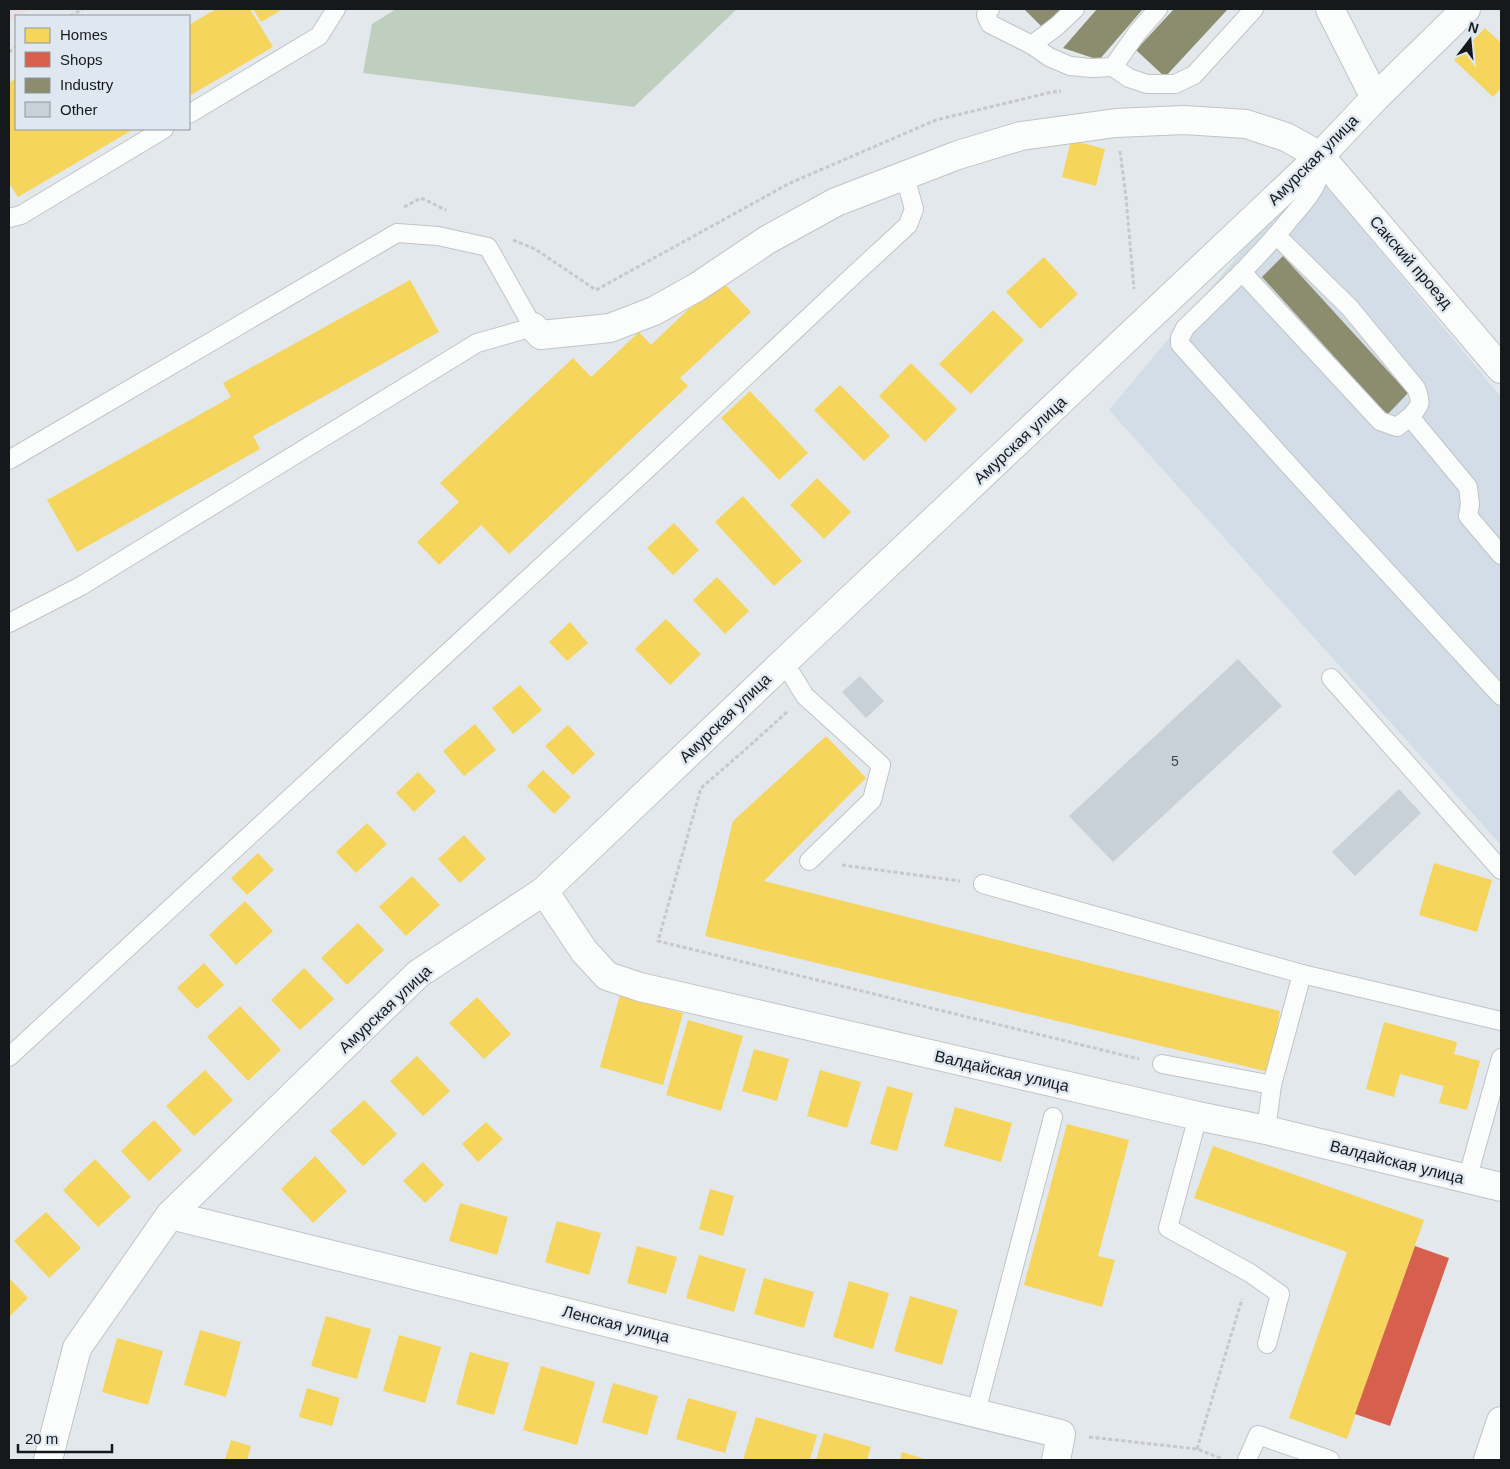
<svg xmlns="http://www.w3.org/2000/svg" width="1510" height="1469" viewBox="0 0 1510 1469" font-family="Arial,sans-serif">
<rect width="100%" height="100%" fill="#e3e8ec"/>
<polygon fill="#d3dde7" points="1324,183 1501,397 1501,845 1109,410 1288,196"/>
<polygon fill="#eadee3" points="9,9 32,9 16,16 9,22"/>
<polygon fill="#becfc0" points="396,9 737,9 634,107 363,73 372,24"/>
<g fill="#f6d55c">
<polygon points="216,9 250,9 273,47 189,96 189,25"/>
<polygon points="253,9 283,9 261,22"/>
<polygon points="1485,28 1501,43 1501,88 1493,97 1454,60"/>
<polygon points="16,78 16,129 134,129 18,197 9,183 9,83"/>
<polygon points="1071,140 1105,149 1096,186 1062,177"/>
<polygon points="1044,257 1078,294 1040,329 1006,292"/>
<polygon points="720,279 751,312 680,378 688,386 509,554 481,525 439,565 417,542 459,502 440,483 573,358 591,377 639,332 651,345"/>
<polygon points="410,280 439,332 253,436 260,449 77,552 47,500 231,397 223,383"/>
<polygon points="993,310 1024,340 971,394 939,364"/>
<polygon points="911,363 957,409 925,442 879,396"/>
<polygon points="840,385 890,436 864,461 814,410"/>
<polygon points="750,391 808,453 779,480 721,418"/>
<polygon points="817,478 851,512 824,539 790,505"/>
<polygon points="743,496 802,561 774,586 715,522"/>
<polygon points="674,523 699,550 673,575 647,548"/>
<polygon points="717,577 749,611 725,634 693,600"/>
<polygon points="666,619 701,654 670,685 635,649"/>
<polygon points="570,622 588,643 567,661 549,642"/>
<polygon points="520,685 542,710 513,734 492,708"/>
<polygon points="475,724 496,750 464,776 443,751"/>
<polygon points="568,725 595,754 573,775 545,746"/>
<polygon points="826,736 866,778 764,881 1280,1011 1269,1072 705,936 733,821"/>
<polygon points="543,770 571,797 554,814 527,786"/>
<polygon points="418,772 436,791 414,812 396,793"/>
<polygon points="367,823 387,844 356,873 336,852"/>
<polygon points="464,835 486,859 460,883 438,859"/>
<polygon points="258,853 274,870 247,895 231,878"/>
<polygon points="1434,863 1492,880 1477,932 1419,915"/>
<polygon points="412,876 440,905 406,936 379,907"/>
<polygon points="245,901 273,931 236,965 209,935"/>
<polygon points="358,923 384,950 347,985 321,958"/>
<polygon points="204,963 224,985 197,1009 177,988"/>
<polygon points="304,968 334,999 300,1030 271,1000"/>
<polygon points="620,995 683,1013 663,1085 600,1067"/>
<polygon points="477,997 511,1034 484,1059 449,1023"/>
<polygon points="240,1006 281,1050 248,1081 207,1037"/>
<polygon points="688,1020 743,1036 721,1111 666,1095"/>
<polygon points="1384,1022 1457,1042 1454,1054 1480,1061 1467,1110 1439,1103 1444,1086 1400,1074 1394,1097 1366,1089"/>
<polygon points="754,1049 789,1059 777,1101 742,1091"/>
<polygon points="417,1056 450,1091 423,1116 390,1081"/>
<polygon points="205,1070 233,1100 194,1136 166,1106"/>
<polygon points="820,1070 861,1082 847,1128 807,1116"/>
<polygon points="887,1086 913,1093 897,1151 870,1144"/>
<polygon points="364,1100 397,1134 363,1166 330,1131"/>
<polygon points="955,1107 1012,1123 1001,1162 944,1146"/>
<polygon points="154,1120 182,1150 149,1181 121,1151"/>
<polygon points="486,1122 503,1139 478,1162 462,1144"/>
<polygon points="1067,1124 1129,1140 1098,1256 1115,1260 1102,1307 1024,1285"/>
<polygon points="1213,1146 1424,1220 1347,1439 1289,1418 1347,1252 1194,1198"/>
<polygon points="315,1156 347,1191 313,1223 281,1189"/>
<polygon points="95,1159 131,1197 98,1227 63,1190"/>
<polygon points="423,1162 444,1185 425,1203 403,1181"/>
<polygon points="710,1189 734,1196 723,1236 699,1229"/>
<polygon points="460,1203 508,1217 497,1255 449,1241"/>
<polygon points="46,1212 81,1248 49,1278 14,1241"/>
<polygon points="557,1221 601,1233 589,1275 545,1262"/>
<polygon points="637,1246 677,1257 666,1294 627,1283"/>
<polygon points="699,1255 746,1269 734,1312 686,1298"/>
<polygon points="9,1278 28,1298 9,1317"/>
<polygon points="764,1278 814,1292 804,1328 754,1314"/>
<polygon points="849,1281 889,1293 873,1349 833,1337"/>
<polygon points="910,1296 958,1310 942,1365 894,1351"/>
<polygon points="326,1316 371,1329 357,1379 311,1366"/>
<polygon points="200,1330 241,1342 226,1397 184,1385"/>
<polygon points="399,1335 441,1347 425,1403 383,1391"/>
<polygon points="117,1338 163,1351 148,1405 102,1392"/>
<polygon points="470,1352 509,1363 494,1415 456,1404"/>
<polygon points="541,1366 595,1382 577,1445 523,1430"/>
<polygon points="613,1383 658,1396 647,1435 602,1422"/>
<polygon points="307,1388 340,1398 332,1426 299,1417"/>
<polygon points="688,1398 737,1412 725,1453 676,1439"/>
<polygon points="756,1417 817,1435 810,1460 743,1460"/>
<polygon points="824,1433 871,1447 867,1460 816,1460"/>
<polygon points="231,1440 251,1446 247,1460 225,1460"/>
<polygon points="902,1452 928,1460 900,1460"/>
</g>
<polygon fill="#d6604d" points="1415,1246 1449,1258 1390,1426 1355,1414"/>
<g fill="#8c8c6e">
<polygon points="1024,9 1061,9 1044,29"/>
<polygon points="1097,9 1143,9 1099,60 1063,48"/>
<polygon points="1174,9 1228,9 1165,77 1136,50"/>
<polygon points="1283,256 1408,393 1387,415 1262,277"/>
</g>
<g fill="#c9d1d8">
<polygon points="1238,659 1282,706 1113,862 1069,816"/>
<polygon points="860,676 884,701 866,718 842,692"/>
<polygon points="1399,789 1421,813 1355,876 1332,852"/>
</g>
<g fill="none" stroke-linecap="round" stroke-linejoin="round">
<defs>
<g id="service">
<polyline points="990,9 986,15 990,24 1032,45 1049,57 1070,66 1091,68 1113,67 1129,78 1147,84 1175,84 1194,75 1254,9"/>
<polyline points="1032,45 1057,26 1075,9"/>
<polyline points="1113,67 1137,33 1158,9"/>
<polyline points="189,114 319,36 336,9"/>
<path d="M1320 156C1320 167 1320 176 1315 186 1309 198 1298 209 1289 220 1258 258 1221 293 1185 328L1180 338V344L1297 474 1501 696"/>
<polyline points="9,218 21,215 164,129"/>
<path d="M1276 235 1350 308 1416 388C1422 403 1421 405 1410 417L1468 487 1470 504 1468 516 1501 555"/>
<polyline points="1242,272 1380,421 1397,427 1410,417"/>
<polyline points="9,460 397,233 438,236 488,247 533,327 477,343 81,586 9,623"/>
<polyline points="784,662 805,696 881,765 872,800 809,861"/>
<polyline points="1331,678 1501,870"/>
<polyline points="983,884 1302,974 1501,1021"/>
<polyline points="9,1057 658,459 857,272 908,225 914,209 909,191 902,176"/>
<polyline points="1162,1064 1272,1085"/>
<polyline points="1198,1116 1168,1228 1250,1273 1280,1294 1267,1344"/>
<polyline points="1266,1130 1272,1085 1302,974"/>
<polyline points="1467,1180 1501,1058"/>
<polyline points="976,1412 1053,1117"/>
<polyline points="1247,1460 1258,1435 1330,1460"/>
</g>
<g id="minor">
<polyline points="1330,9 1375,98"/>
<polyline points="533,327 541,335 610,328 654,311 697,287 767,240 836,202 958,155 1021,136 1116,123 1184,120 1246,124 1286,137 1320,156 1501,369"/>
<polyline points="544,891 584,951 607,976 640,987 1198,1116 1266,1130 1501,1187"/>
<polyline points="170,1215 1061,1434 1056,1460"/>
<polyline points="48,1460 77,1348 170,1215 418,974 544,891 784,662 1320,156 1375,98 1466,9"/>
</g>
<polyline id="secondary" points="1488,1460 1501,1421"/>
</defs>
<use href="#service" stroke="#c0c4c7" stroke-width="20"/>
<use href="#minor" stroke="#c0c4c7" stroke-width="30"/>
<use href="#secondary" stroke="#c0c4c7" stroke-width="30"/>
<g stroke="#c7c8c9" stroke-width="3" stroke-dasharray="4 2.5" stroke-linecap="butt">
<polyline points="70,16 83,9"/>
<polyline points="9,52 16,47"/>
<polyline points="1120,151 1126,197 1134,289"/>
<polyline points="404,207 421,198 446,210"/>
<polyline points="513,240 535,249 596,290 790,183 936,120 1052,92 1061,91"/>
<polyline points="787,712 746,749 701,788 658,941 1139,1059"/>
<polyline points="842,865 960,881"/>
<polyline points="1089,1437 1197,1449 1223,1459"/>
<polyline points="1197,1449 1242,1299"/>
</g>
<use href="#service" stroke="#fbfcfc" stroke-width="18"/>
<use href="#minor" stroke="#fbfcfc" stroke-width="28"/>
<use href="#secondary" stroke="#fbfcfc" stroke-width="28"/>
</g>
<g text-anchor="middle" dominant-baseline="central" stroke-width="5" stroke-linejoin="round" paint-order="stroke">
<g font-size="14" fill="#43474b">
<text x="1175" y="761">5</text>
</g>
<g font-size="16" fill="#16191c" stroke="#dfe8f0">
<text transform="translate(1313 160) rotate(-45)">Амурская улица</text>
<text transform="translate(1411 262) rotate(49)">Сакский проезд</text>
<text transform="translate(1020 440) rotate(-43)">Амурская улица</text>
<text transform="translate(725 718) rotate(-44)">Амурская улица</text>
<text transform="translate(385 1009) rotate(-43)">Амурская улица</text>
<text transform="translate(1002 1071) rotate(13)">Валдайская улица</text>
<text transform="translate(1397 1162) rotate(14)">Валдайская улица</text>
<text transform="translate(616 1324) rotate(14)">Ленская улица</text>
</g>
</g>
<rect width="1510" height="1469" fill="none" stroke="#16191c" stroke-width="20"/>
<rect x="15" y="15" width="175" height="115" fill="#dfe8f0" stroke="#8f959b"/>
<rect x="25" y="28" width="25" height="15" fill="#f6d55c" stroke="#8f959b"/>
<text x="60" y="40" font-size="15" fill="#16191c">Homes</text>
<rect x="25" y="52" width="25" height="15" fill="#d6604d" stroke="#8f959b"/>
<text x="60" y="65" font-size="15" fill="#16191c">Shops</text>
<rect x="25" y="78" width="25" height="15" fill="#8c8c6e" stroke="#8f959b"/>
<text x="60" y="90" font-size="15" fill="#16191c">Industry</text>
<rect x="25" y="102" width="25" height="15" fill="#c9d1d8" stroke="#8f959b"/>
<text x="60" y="115" font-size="15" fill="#16191c">Other</text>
<g transform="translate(1470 40) rotate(16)" stroke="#dfe8f0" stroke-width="4" paint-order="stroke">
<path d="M0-4L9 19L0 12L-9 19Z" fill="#16191c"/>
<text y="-8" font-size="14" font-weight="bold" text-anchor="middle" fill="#16191c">N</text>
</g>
<path d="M18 1444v8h94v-8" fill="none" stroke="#16191c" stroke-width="2.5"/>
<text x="25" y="1444" font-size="15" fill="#16191c" stroke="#dfe8f0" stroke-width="4" paint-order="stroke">20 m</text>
</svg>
